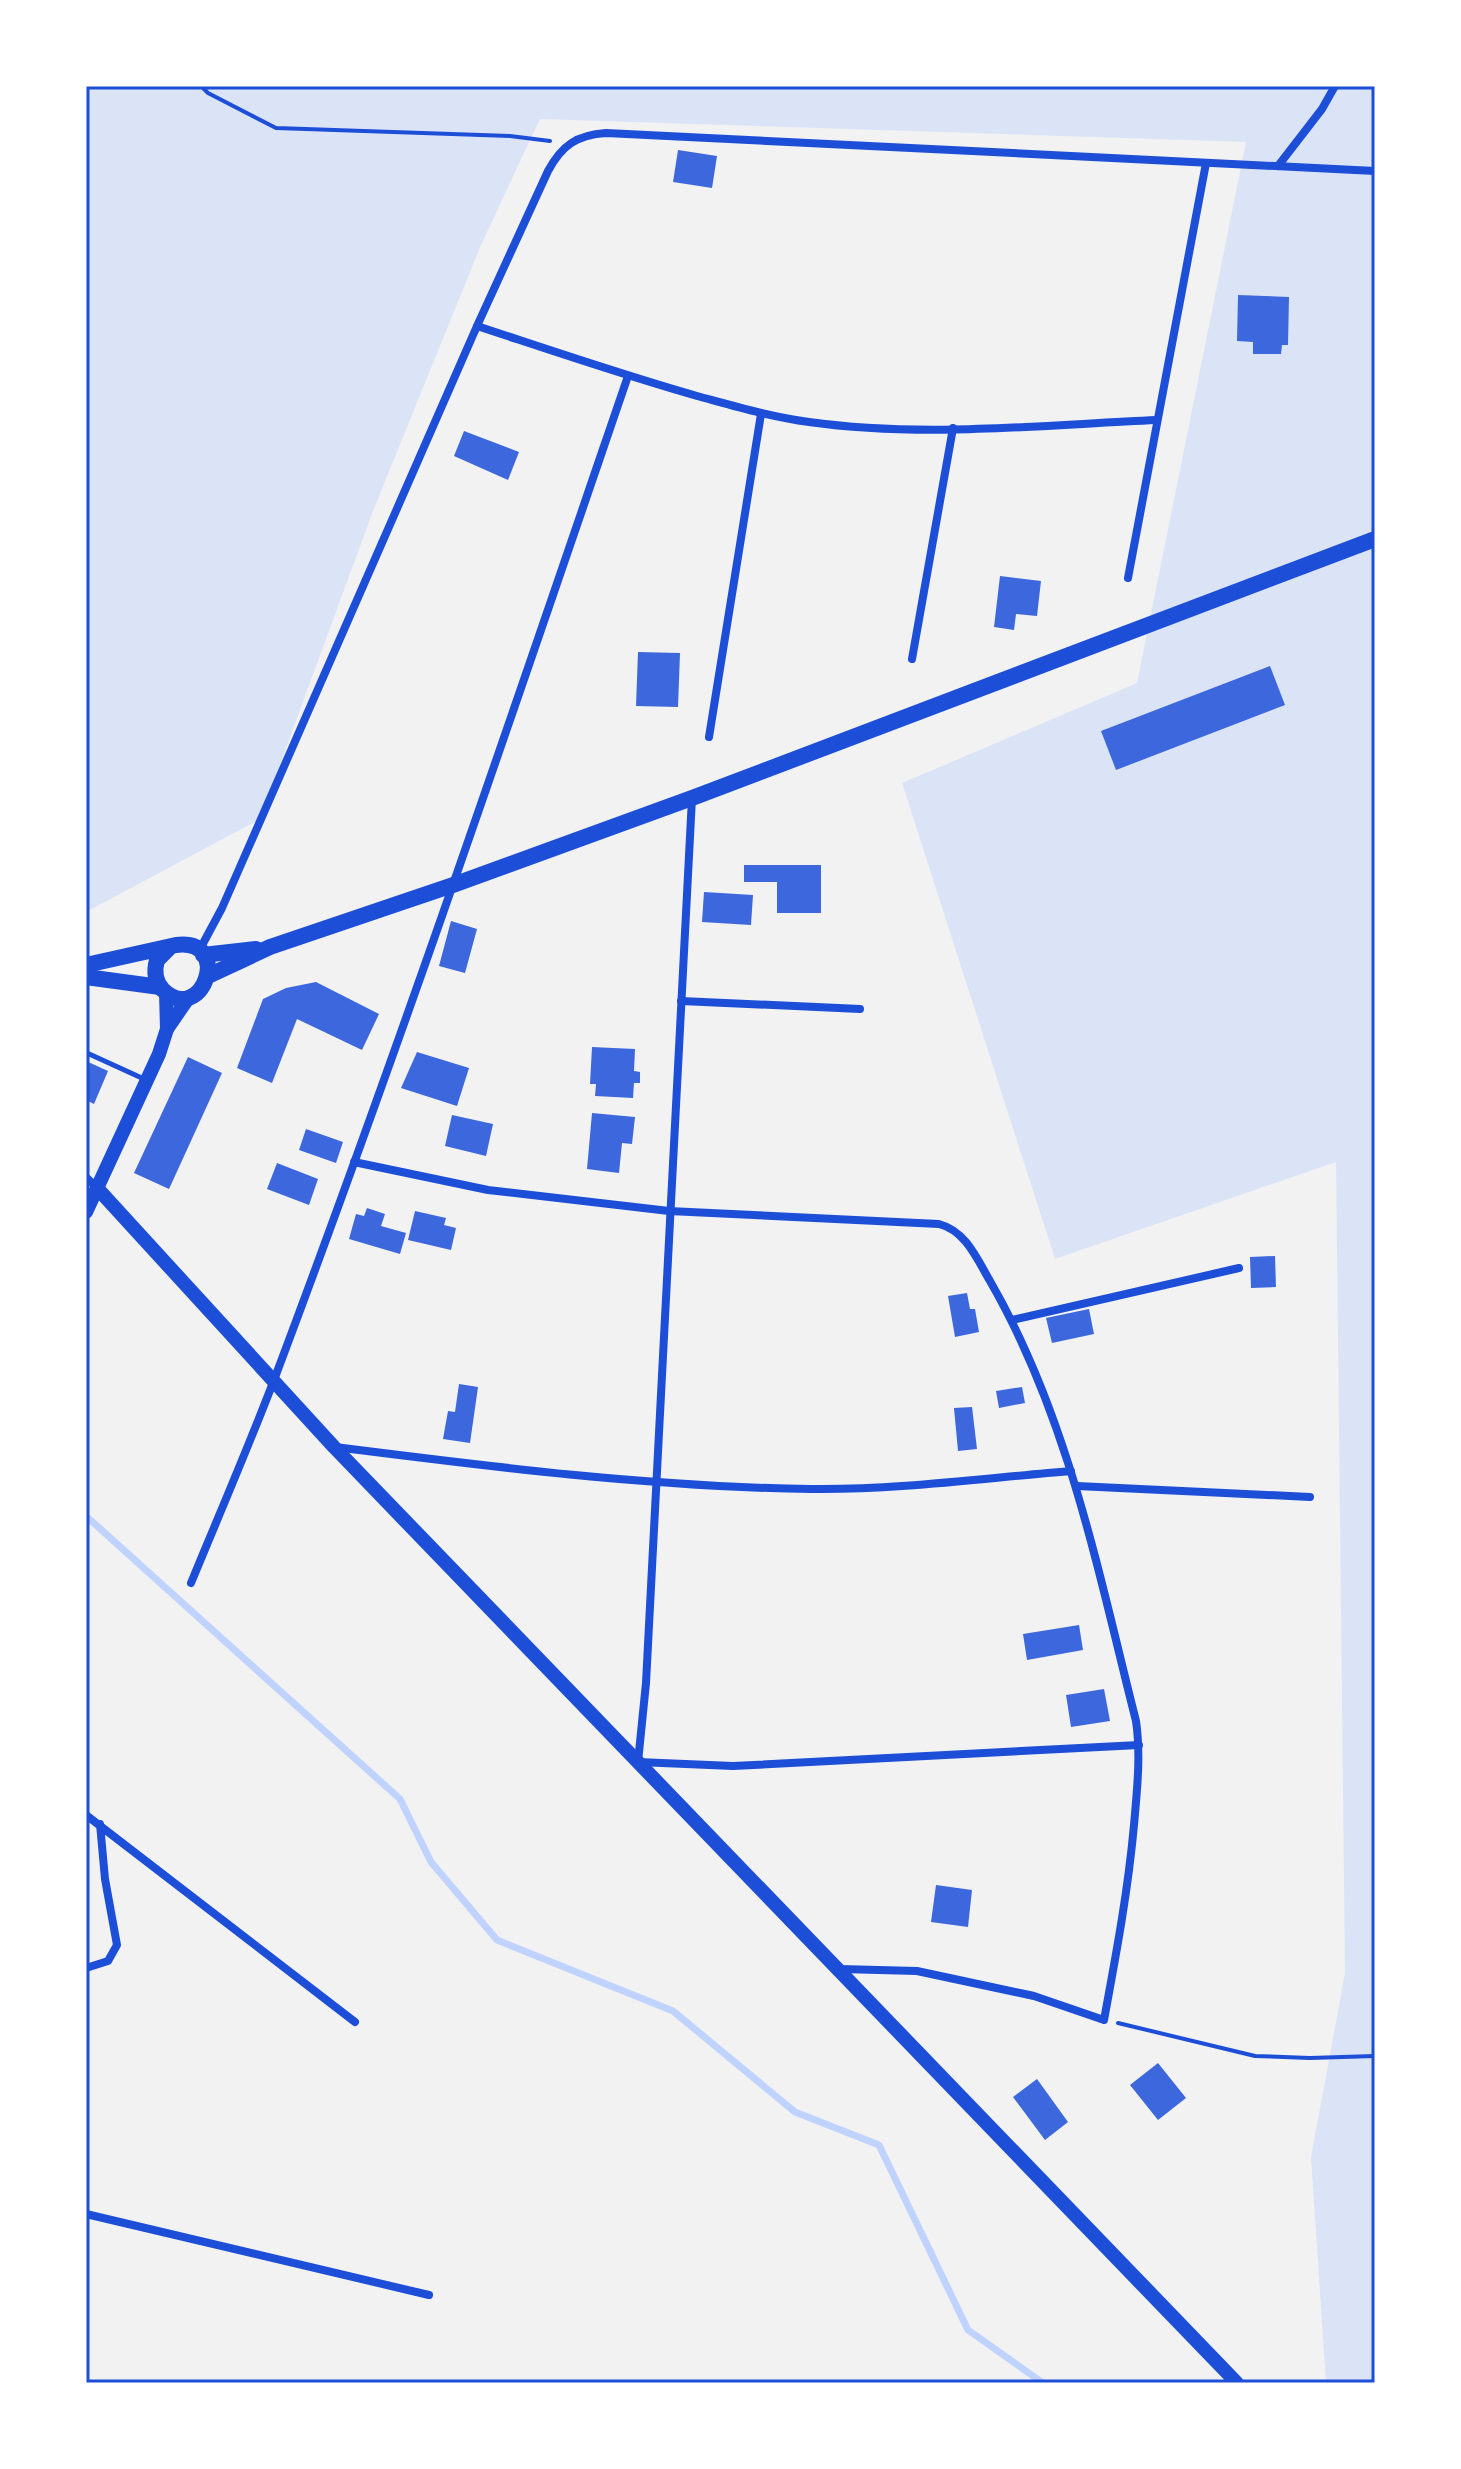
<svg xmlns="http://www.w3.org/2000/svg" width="1461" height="2469" viewBox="0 0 1461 2469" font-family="Arial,sans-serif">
<rect width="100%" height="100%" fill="#f2f2f2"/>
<polygon fill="#dbe4f7" points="86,86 1375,86 1375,2383 1326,2383 1311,2157 1345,1973 1336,1162 1055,1259 902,783 1137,683 1246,142 540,119 481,245 373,511 260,819 86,912"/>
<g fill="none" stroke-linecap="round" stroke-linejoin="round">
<polyline stroke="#bfd3fe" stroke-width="7" points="86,1516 400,1799 431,1862 497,1940 673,2011 795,2112 879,2145 968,2330 1043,2383"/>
</g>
<g fill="#3d67dc">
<polygon points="678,150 717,156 712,188 673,182"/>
<polygon points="1238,295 1289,297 1288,345 1282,345 1281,354 1253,354 1253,342 1237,341"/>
<polygon points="464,431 519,452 508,480 454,456"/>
<polygon points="1000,576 1041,581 1037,616 1016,614 1014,630 994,627"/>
<polygon points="638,652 680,653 678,707 636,706"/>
<polygon points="1270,666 1285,705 1116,770 1101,731"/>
<polygon points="744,865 821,865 821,913 777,913 777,882 744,882"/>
<polygon points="704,892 753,895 751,925 702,922"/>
<polygon points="451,921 477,929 465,973 439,966"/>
<polygon points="316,982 379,1014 362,1050 297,1019 272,1083 237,1068 263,999 286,988"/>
<polygon points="592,1047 635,1049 634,1071 640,1072 640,1083 634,1083 633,1098 595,1096 596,1084 590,1084"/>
<polygon points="417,1052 469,1068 457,1106 401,1088"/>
<polygon points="188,1057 222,1073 169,1189 134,1173"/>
<polygon points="86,1061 108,1071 94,1104 86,1100"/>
<polygon points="592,1113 635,1117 632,1144 622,1143 619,1173 587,1169"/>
<polygon points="452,1115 493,1124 486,1156 445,1146"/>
<polygon points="306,1129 343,1142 336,1163 299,1150"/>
<polygon points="277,1163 318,1179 309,1205 267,1189"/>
<polygon points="367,1208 385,1214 381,1226 406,1233 400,1254 349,1239 356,1214 364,1216"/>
<polygon points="415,1211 446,1218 444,1225 456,1228 451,1250 408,1240"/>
<polygon points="1275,1256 1276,1287 1251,1288 1250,1257"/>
<polygon points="967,1293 970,1309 975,1309 979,1332 955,1337 948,1296"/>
<polygon points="1089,1309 1094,1334 1052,1343 1046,1318"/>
<polygon points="459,1384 478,1387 470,1443 443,1439 448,1411 455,1412"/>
<polygon points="1022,1387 1025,1403 999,1408 996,1391"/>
<polygon points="972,1407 977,1449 958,1451 954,1408"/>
<polygon points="1079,1625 1083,1650 1027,1660 1023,1634"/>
<polygon points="1104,1689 1110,1721 1071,1727 1066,1695"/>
<polygon points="936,1885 972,1890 968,1927 931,1922"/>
<polygon points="1158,2063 1186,2098 1158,2120 1130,2085"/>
<polygon points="1037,2079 1068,2122 1045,2140 1013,2097"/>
</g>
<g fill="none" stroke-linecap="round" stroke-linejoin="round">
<g stroke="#1d4ed8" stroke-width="4">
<polyline points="201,86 208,93 276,128 510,136 550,141"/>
<polyline points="1118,2023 1255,2056 1310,2058 1375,2056"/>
</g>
<polyline stroke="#1d4ed8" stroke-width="5" points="87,1053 144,1079"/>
<g stroke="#1d4ed8" stroke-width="8">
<polyline points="1278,166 1322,109 1335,86"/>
<path d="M477 326C550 350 623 375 697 396 734 406 771 417 809 422 923 438 1042 425 1156 420"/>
<polyline points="1128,578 1206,163"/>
<polyline points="912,659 953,428"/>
<polyline points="709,737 761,414"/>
<polyline points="692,798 646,1683 638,1762 733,1766 1139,1745"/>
<path d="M199 951 222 908 477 326 548 171C562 145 577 135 606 133L1375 171"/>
<polyline points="681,1001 860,1009"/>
<path d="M354 1162 488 1190 669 1211 939 1224C966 1231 977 1259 990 1281 1068 1416 1098 1571 1136 1721 1141 1756 1137 1790 1134 1825 1128 1891 1116 1955 1104 2020L1034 1996 917 1971 840 1969"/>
<polyline points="86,1177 98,1189"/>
<polyline points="1012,1320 1239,1268"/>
<path d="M335 1447C493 1467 651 1487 811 1489 898 1490 985 1478 1071 1471"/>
<polyline points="1077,1486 1310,1497"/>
<path d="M191 1583C219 1515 248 1448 274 1380 399 1048 513 712 628 376"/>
<polyline points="86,1815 355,2022"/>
<polyline points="86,1968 108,1961 117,1945 105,1879 100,1824"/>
<polyline points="86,2214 429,2295"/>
</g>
<g stroke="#1d4ed8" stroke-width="14">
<polyline points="166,992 167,1029"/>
<polyline points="98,1189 334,1447 1237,2383"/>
<polyline points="86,1212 159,1054 167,1029 189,997"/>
</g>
<g stroke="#1d4ed8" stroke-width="16">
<polyline points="203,955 256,949"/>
<path d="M86 965 176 945C234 938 202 1027 163 990 155 982 154 971 157 960L170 947"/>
<polyline points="208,976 270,947 453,885 692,798 1375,539"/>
<polyline points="86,977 160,987"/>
</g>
</g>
<rect width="1461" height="2469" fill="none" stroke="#ffffff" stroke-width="176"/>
<rect x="88" y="88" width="1285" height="2293" fill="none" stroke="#1d4ed8" stroke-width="3"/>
</svg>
